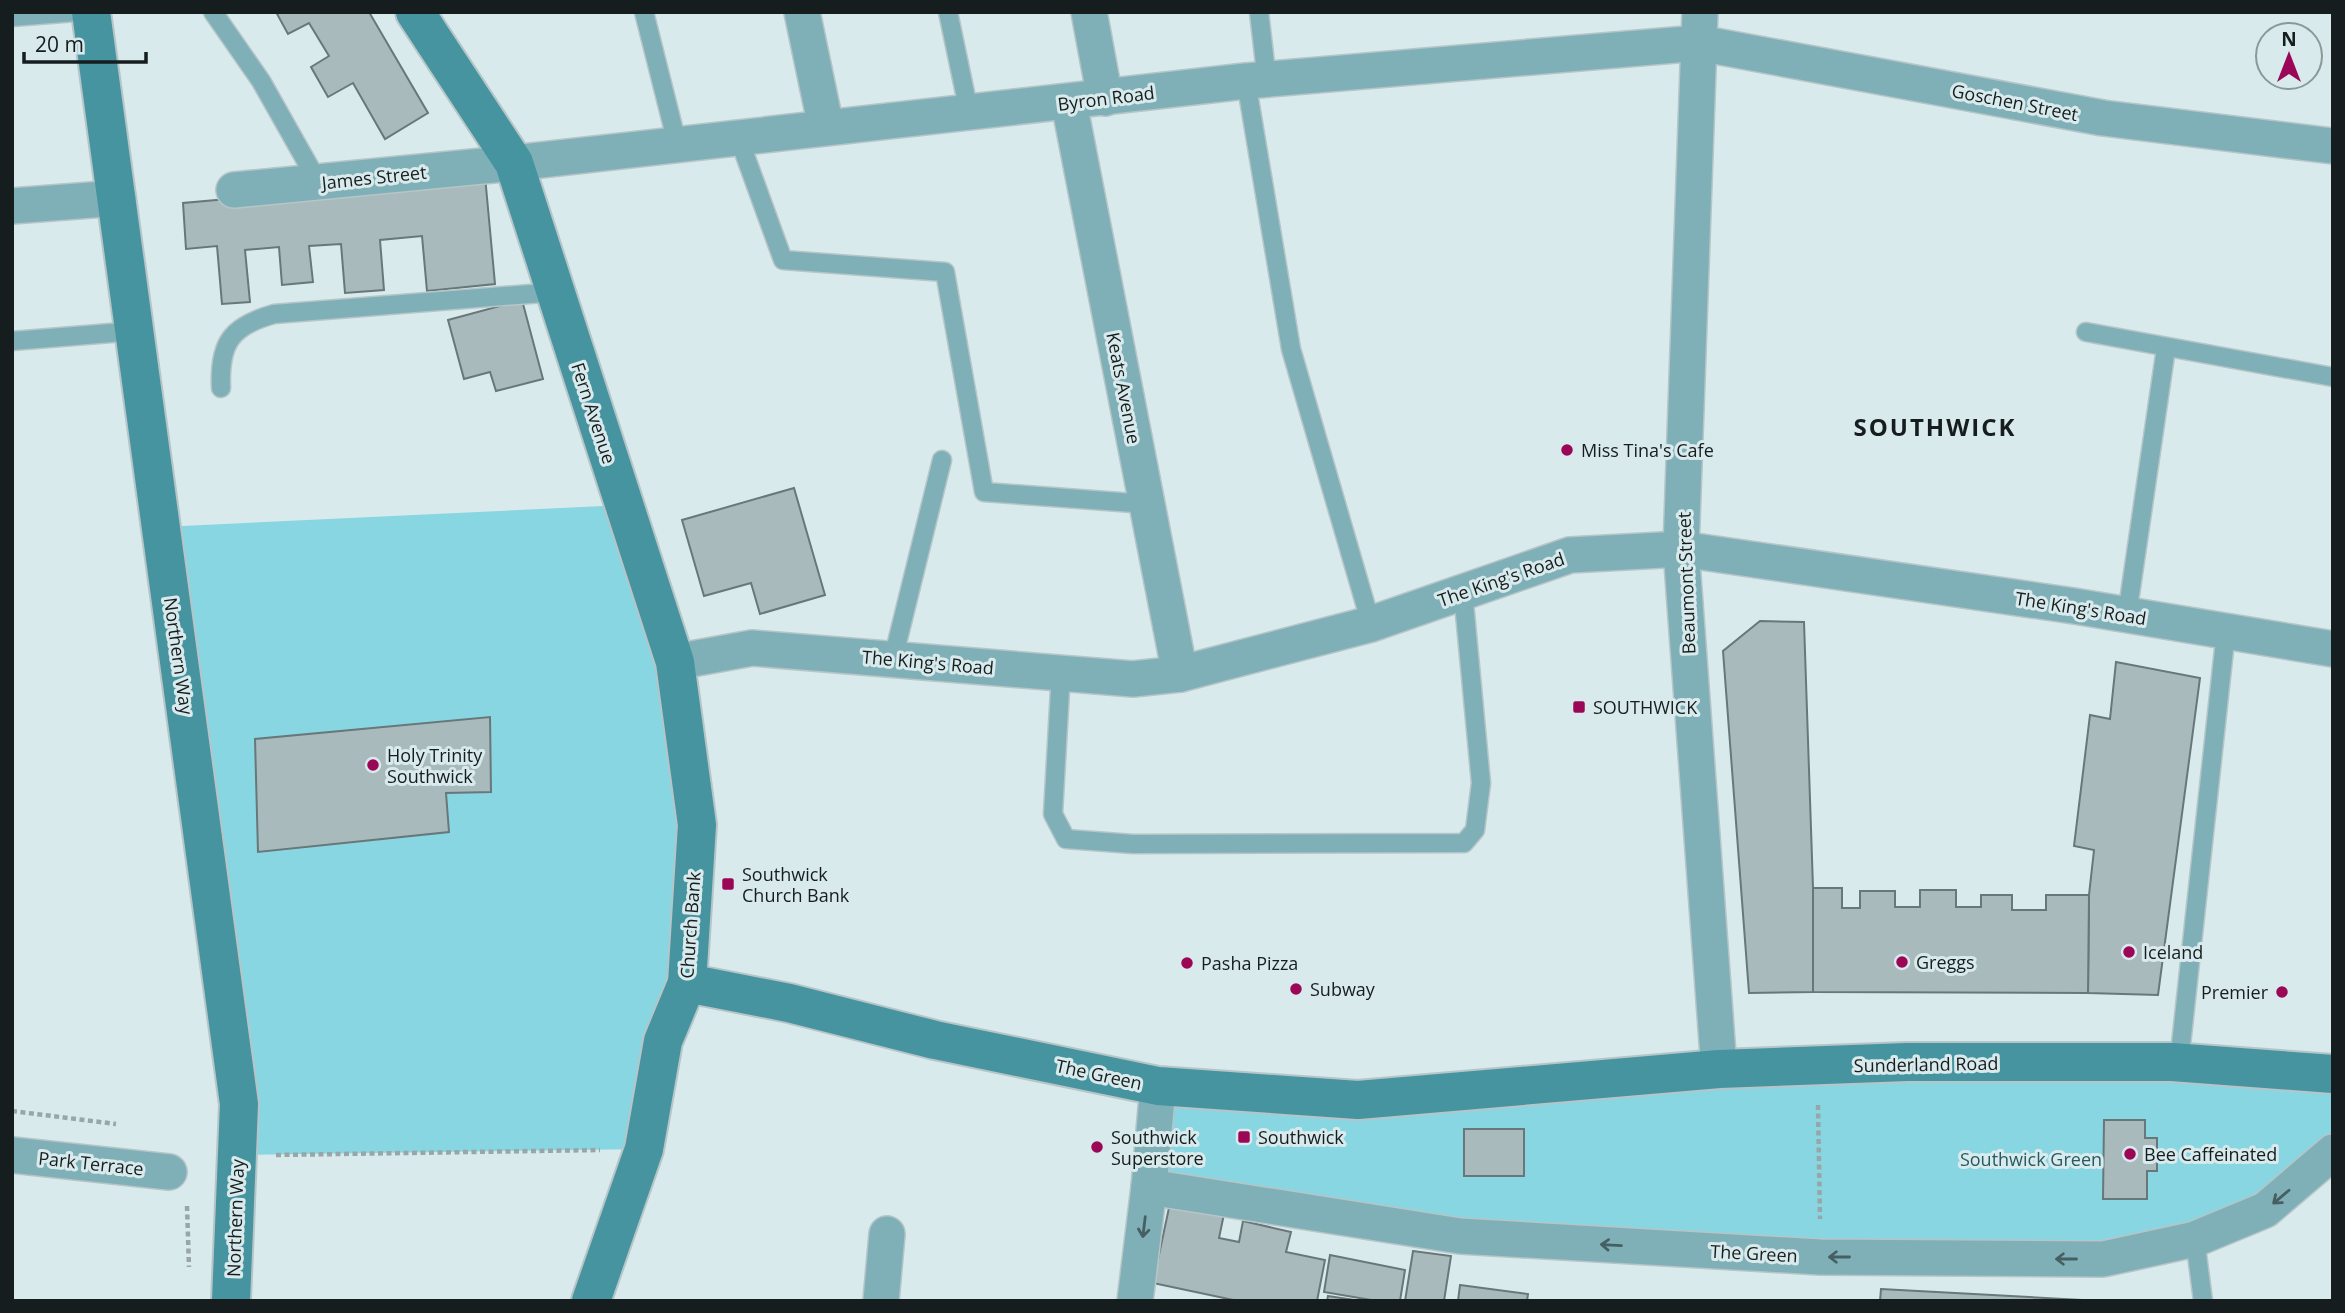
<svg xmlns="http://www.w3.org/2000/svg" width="2345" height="1313" viewBox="0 0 2345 1313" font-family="'Open Sans',sans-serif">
<rect width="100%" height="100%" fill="#d9eaed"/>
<g fill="#88d6e1">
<polygon points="624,505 675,662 687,983 644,1149 238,1155 162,527"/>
<polygon points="1718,1069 2333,1074 2333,1152 2195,1239 1820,1257 1149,1187 1158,1086 1358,1100"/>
</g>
<g fill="#a9babc" stroke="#68777a" stroke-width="2">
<polygon points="276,12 369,12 428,113 385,139 353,83 328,97 311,67 329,56 309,23 288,34"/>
<polygon points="485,176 495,284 427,291 422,236 380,240 384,290 345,293 341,244 309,246 313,282 282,285 279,247 245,250 250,302 222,304 217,246 186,249 183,203"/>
<polygon points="522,300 543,379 496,391 490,372 464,379 448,320"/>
<polygon points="794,488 825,595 760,614 751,583 704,596 682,520"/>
<polygon points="1760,621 1804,622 1813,888 1813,992 1749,993 1723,651"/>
<polygon points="2116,662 2200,678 2158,995 2088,993 2089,895 2094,850 2074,846 2090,715 2110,719"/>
<polygon points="490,717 491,792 446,793 449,832 258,852 255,739"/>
<polygon points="1813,888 1842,888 1842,908 1860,908 1860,891 1895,891 1895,907 1920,907 1920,890 1956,890 1956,907 1981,907 1981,895 2012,895 2012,910 2046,910 2046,895 2089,895 2088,993 1813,992"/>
<polygon points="2104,1120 2145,1120 2145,1138 2157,1138 2157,1171 2147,1171 2147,1199 2103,1199"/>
<rect x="1464" y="1129" width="60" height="47"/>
<polygon points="1170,1203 1224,1214 1219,1238 1239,1242 1243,1221 1291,1232 1286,1252 1325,1260 1317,1301 1238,1301 1153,1283"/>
<polygon points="1413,1251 1451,1256 1444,1301 1405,1301"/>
<polygon points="1330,1255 1405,1270 1400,1301 1377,1301 1324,1292"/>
<polygon points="1460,1285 1528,1294 1527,1301 1458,1301"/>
<polygon points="1881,1289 2082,1300 1880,1301"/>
<polygon points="1328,1296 1361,1301 1327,1301"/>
</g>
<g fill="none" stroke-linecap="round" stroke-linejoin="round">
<defs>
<g id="lane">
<polyline points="213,12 261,81 318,182"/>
<polyline points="644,12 677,143"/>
<polyline points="948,12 969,112"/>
<polyline points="1259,12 1267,81"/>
<polyline points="12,17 76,12"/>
<polyline points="1246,81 1291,349 1371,624"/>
<polyline points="738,136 783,260 945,272 984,492 1147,504"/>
<polyline points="2086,332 2333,377"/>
<polyline points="12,341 136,331"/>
<path d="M221 388C219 343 231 326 274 314L556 292"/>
<polyline points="2127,615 2166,348"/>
<polyline points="893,659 942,460"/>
<polyline points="1061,672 1053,814 1066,839 1133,844 1464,843 1475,830 1481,783 1463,592"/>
<polyline points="2179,1063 2226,631"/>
<polyline points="2195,1239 2203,1301"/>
</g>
<g id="street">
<polyline points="802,12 826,127"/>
<polyline points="1089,12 1105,98"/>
<polyline points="1700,12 1681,549 1719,1069"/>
<polyline points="1069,103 1180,674"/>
<polyline points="234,190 514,163 1246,81 1699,43 2103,118 2333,146"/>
<polyline points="12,206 118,198"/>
<polyline points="675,662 752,648 1133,679 1180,674 1371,624 1570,555 1681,549 2074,606 2333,649"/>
<polyline points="12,1155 169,1172"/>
<polyline points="1149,1187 1460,1236 1820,1257 2103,1259 2195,1239 2265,1210 2333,1152"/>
<polyline points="881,1301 887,1234"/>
<polyline points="1135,1301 1149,1187 1158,1086"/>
</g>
<g id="secondary">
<polyline points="91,12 239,1104 231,1301"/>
<polyline points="415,12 514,163 675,662 697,825 687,983 663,1041 644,1149 591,1301"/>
<polyline points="687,983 789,1003 935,1040 1158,1086 1358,1100 1719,1069 1907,1062 2172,1062 2333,1074"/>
</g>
</defs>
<use href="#lane" stroke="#b6c5c8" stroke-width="21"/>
<use href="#street" stroke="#b6c5c8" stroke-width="38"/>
<use href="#secondary" stroke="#b6c5c8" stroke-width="42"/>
<g stroke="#98a6a8" stroke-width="4.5" stroke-dasharray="5 3.5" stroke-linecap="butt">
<polyline points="1818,1105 1820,1219"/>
<polyline points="12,1111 116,1124"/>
<polyline points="276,1155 600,1150"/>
<polyline points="187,1206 189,1267"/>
</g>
<use href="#lane" stroke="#80b0b7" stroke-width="18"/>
<use href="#street" stroke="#80b0b7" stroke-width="35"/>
<use href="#secondary" stroke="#46949f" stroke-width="38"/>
</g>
<defs><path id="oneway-shaft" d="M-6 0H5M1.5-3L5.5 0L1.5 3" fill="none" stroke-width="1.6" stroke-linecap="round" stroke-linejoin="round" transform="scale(1.75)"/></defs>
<g stroke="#465f63">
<use href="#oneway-shaft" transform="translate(2281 1197) rotate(140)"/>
<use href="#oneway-shaft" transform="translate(1144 1227) rotate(97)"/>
<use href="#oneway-shaft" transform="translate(1611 1245) rotate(-177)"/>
<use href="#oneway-shaft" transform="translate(1839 1257) rotate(-180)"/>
<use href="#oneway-shaft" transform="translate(2066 1259) rotate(-180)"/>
</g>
<g fill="#9b0756" stroke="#d9eaed" stroke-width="2.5">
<circle cx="1567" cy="450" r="7"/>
<rect x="1572" y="700" width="14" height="14" rx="3.5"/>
<circle cx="373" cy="765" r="7"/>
<rect x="721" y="877" width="14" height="14" rx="3.5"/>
<circle cx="2129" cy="952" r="7"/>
<circle cx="1902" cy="962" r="7"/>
<circle cx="1187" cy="963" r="7"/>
<circle cx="1296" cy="989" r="7"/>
<circle cx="2282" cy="992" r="7"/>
<rect x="1237" y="1130" width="14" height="14" rx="3.5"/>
<circle cx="1097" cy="1147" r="7"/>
<circle cx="2130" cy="1154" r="7"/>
</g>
<g text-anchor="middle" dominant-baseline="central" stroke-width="6" stroke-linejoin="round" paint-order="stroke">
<g font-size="18" fill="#161d1e" stroke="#d9eaed">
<text transform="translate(1106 98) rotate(-7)">Byron Road</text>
<text transform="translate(2015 102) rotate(11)">Goschen Street</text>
<text transform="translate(374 177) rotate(-6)">James Street</text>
<text transform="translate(1124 388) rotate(79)">Keats Avenue</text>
<text transform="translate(594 413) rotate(72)">Fern Avenue</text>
<text transform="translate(1501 579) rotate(-19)">The King's Road</text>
<text transform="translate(1686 583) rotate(-92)">Beaumont Street</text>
<text transform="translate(2081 608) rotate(9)">The King's Road</text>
<text transform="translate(179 656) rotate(82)">Northern Way</text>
<text transform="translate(928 662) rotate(5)">The King's Road</text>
<text transform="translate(690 925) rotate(-86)">Church Bank</text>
<text transform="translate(1926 1064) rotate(-1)">Sunderland Road</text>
<text transform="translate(1099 1074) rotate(12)">The Green</text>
<text transform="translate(91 1163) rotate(6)">Park Terrace</text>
<text transform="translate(235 1218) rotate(-88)">Northern Way</text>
<text transform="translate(1754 1253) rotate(3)">The Green</text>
</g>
<g font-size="18" fill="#161d1e" stroke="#d9eaed" text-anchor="start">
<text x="1581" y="450">Miss Tina's Cafe</text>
<text x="1593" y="707">SOUTHWICK</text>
<text x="387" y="755">Holy Trinity<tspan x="387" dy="21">Southwick</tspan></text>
<text x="742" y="874">Southwick<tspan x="742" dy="21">Church Bank</tspan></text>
<text x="2143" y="952">Iceland</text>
<text x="1916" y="962">Greggs</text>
<text x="1201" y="963">Pasha Pizza</text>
<text x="1310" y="989">Subway</text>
<text x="2268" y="992" text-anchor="end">Premier</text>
<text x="1111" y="1137">Southwick<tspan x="1111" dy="21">Superstore</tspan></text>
<text x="1258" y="1137">Southwick</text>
<text x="2144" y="1154">Bee Caffeinated</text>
</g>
<g font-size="18" fill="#255c63" stroke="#d9eaed">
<text x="2031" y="1159">Southwick Green</text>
</g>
<g font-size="24" font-weight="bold" letter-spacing="2" fill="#161d1e" stroke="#d9eaed">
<text x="1935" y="426">SOUTHWICK</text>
</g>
</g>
<rect width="2345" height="1313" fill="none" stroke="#161d1e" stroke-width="28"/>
<g transform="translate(2289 56)"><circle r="33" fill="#d9eaed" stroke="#8b989a" stroke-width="2"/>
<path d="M0-5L12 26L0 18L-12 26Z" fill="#9b0756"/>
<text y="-10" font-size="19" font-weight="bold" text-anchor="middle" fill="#161d1e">N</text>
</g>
<path d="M24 52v10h122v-10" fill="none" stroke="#161d1e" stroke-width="3.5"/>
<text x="35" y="52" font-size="21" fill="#161d1e" stroke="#d9eaed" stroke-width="5" paint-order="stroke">20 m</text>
</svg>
